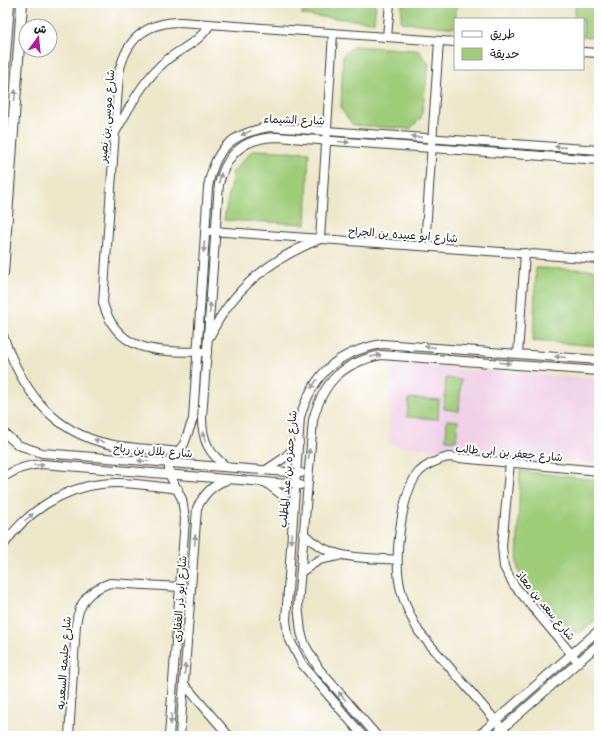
<svg xmlns="http://www.w3.org/2000/svg" width="602" height="739" viewBox="0 0 602 739" font-family="'Playpen Sans','Playpen Sans Arabic',sans-serif">
<rect width="100%" height="100%" fill="#fff"/>
<filter id="ink" filterUnits="userSpaceOnUse"><feTurbulence type="fractalNoise" baseFrequency=".025" numOctaves="2"/><feDisplacementMap in="SourceGraphic" scale="8" xChannelSelector="R" yChannelSelector="G"/><feConvolveMatrix kernelMatrix="1 2 1 2 8 2 1 2 1" color-interpolation-filters="sRGB"/></filter>
<filter id="wash" filterUnits="userSpaceOnUse"><feTurbulence type="fractalNoise" baseFrequency=".012" numOctaves="4" result="noise"/><feDisplacementMap in="SourceGraphic" scale="16" xChannelSelector="R" yChannelSelector="G"/><feGaussianBlur stdDeviation="0.9" result="paint"/><feColorMatrix in="noise" values="0 0 0 0 0 0 0 0 0 0 0 0 0 0 0 0 0 1.4 0 .05"/><feComposite in="paint" operator="in"/></filter>
<g filter="url(#wash)">
<rect width="100%" height="100%" fill="#ede7ca"/>
<polygon fill="#efd0e6" points="393,364 599,379 599,463 388,445"/>
<g fill="#9fcc79" stroke="#5e744a">
<polygon points="303,3 376,3 374,22 302,15"/>
<polygon points="402,3 457,3 455,28 401,22"/>
<polygon points="576,3 599,3 599,38 583,37 583,19 574,19"/>
<polygon points="354,46 418,50 429,64 421,118 410,129 353,125 341,109 343,55"/>
<polygon points="253,150 309,152 306,224 224,220 233,171"/>
<polygon points="536,268 599,270 599,346 533,341"/>
<polygon points="446,378 461,380 459,411 444,409"/>
<polygon points="409,398 439,400 438,419 407,417"/>
<polygon points="447,420 458,421 456,441 446,440"/>
<polygon points="520,471 599,480 599,618 580,633 572,632 522,580 517,565"/>
</g>
</g>
<g filter="url(#ink)">
<g fill="none" stroke-linecap="round" stroke-linejoin="round">
<defs>
<g id="minor">
<polyline points="387,37 390,3"/>
<polyline points="583,52 599,53"/>
<path d="M116 131C131 105 144 78 168 59 183 47 200 42 210 24"/>
<polyline points="211,231 599,259"/>
<polyline points="425,246 439,41"/>
<path d="M3 335C21 388 51 432 109 444 131 449 156 449 179 452"/>
<path d="M210 336C233 288 271 259 320 239L333 33"/>
<path d="M207 352C161 351 118 356 103 303L119 73C126 39 146 22 181 22L455 42"/>
<polyline points="518,354 525,253"/>
<polyline points="3,432 18,445 42,453 301,473"/>
<polyline points="510,462 502,546 504,567 514,585 578,662"/>
<path d="M227 467C209 454 202 440 202 418L219 184C227 152 245 138 277 137L599 160"/>
<polyline points="266,470 284,458 299,443"/>
<path d="M3 477C16 469 27 465 42 464L300 485"/>
<polyline points="265,482 282,495 293,513"/>
<path d="M303 533C330 561 362 557 397 560"/>
<path d="M3 546C24 514 62 488 101 484 126 481 153 486 178 489"/>
<polyline points="301,572 319,560 338,556"/>
<polyline points="184,684 229,736"/>
<path d="M69 736 76 624C79 602 89 590 110 583L180 587"/>
<path d="M169 736 185 519 182 499 169 474V463L184 444 193 419 208 187C215 149 230 134 269 127L599 150"/>
<path d="M180 736 197 508C204 494 212 485 227 480"/>
<path d="M363 736 302 664 288 636 286 620 300 417C314 373 337 352 382 344L599 360"/>
<path d="M377 736 319 669 305 645 301 632 298 605 313 420C323 382 342 363 381 355L599 371"/>
<polyline points="478,736 599,630"/>
<polyline points="494,736 599,644"/>
<path d="M509 736 419 632C410 616 402 600 399 581 395 555 401 492 419 472 427 464 437 460 448 457L599 471"/>
</g>
<g id="tertiary">
<polyline points="3,82 9,3"/>
<polyline points="3,273 22,3"/>
</g>
</defs>
<use href="#minor" stroke="#3b3a36" stroke-width="10"/>
<use href="#tertiary" stroke="#3b3a36" stroke-width="12"/>
<use href="#minor" stroke="#fff" stroke-width="8"/>
<use href="#tertiary" stroke="#fff" stroke-width="10"/>
</g>
<defs><path id="oneway-solid" d="M-6-.8H1V-3.2L6.5 0L1 3.2V.8H-6Z"/></defs>
<g fill="#999">
<use href="#oneway-solid" transform="translate(15 95) rotate(-86)"/>
<use href="#oneway-solid" transform="translate(246 133) rotate(155)"/>
<use href="#oneway-solid" transform="translate(416 137) rotate(-176)"/>
<use href="#oneway-solid" transform="translate(344 142) rotate(4)"/>
<use href="#oneway-solid" transform="translate(560 147) rotate(-176)"/>
<use href="#oneway-solid" transform="translate(220 178) rotate(-77)"/>
<use href="#oneway-solid" transform="translate(204 247) rotate(94)"/>
<use href="#oneway-solid" transform="translate(210 308) rotate(-86)"/>
<use href="#oneway-solid" transform="translate(430 347) rotate(-176)"/>
<use href="#oneway-solid" transform="translate(376 356) rotate(-11)"/>
<use href="#oneway-solid" transform="translate(560 357) rotate(-176)"/>
<use href="#oneway-solid" transform="translate(505 363) rotate(5)"/>
<use href="#oneway-solid" transform="translate(314 384) rotate(123)"/>
<use href="#oneway-solid" transform="translate(204 437) rotate(-106)"/>
<use href="#oneway-solid" transform="translate(99 441) rotate(-162)"/>
<use href="#oneway-solid" transform="translate(309 454) rotate(-84)"/>
<use href="#oneway-solid" transform="translate(143 461) rotate(-176)"/>
<use href="#oneway-solid" transform="translate(39 465) rotate(-2)"/>
<use href="#oneway-solid" transform="translate(29 517) rotate(-39)"/>
<use href="#oneway-solid" transform="translate(291 538) rotate(94)"/>
<use href="#oneway-solid" transform="translate(195 540) rotate(-86)"/>
<use href="#oneway-solid" transform="translate(185 669) rotate(-86)"/>
<use href="#oneway-solid" transform="translate(342 696) rotate(-131)"/>
<use href="#oneway-solid" transform="translate(171 719) rotate(94)"/>
</g>
</g>
<g text-anchor="middle" dominant-baseline="central" stroke-width="4" stroke-linejoin="round" paint-order="stroke">
<g font-size="11" fill="#1c1c1c" stroke="#fff">
<text transform="translate(106 116) rotate(-85)">شارع موسى بن نصير</text>
<text transform="translate(294 119) rotate(2)">شارع الشيماء</text>
<text transform="translate(403 234) rotate(4)">شارع ابو عبيده بن الجراح</text>
<text transform="translate(153 450) rotate(4)">شارع بلال بن رباح</text>
<text transform="translate(509 452) rotate(5)">شارع جعفر بن ابى طالب</text>
<text transform="translate(287 469) rotate(-85)">شارع حمزه بن عبد المطلب</text>
<text transform="translate(179 599) rotate(-86)">شارع ابو ذر الغفارى</text>
<text transform="translate(546 605) rotate(51)">شارع سعد بن معاذ</text>
<text transform="translate(63 663) rotate(-86)">شارع حليمه السعديه</text>
</g>
</g>
<rect width="602" height="739" fill="none" stroke="#fff" stroke-width="16"/>
<rect x="454" y="18" width="130" height="52" fill="#ffffff" stroke="#a4a4a4"/>
<rect x="462" y="31" width="20" height="6" fill="#ffffff" stroke="#a4a4a4"/>
<text x="490" y="38" font-size="12" fill="#1c1c1c">طريق</text>
<rect x="462" y="48" width="20" height="12" fill="#9fcc79" stroke="#a4a4a4"/>
<text x="490" y="58" font-size="12" fill="#1c1c1c">حديقة</text>
<g transform="translate(38 38) rotate(15)"><circle r="19" fill="#ffffff" stroke="#a4a4a4"/>
<path d="M0-3L7 15L0 10L-7 15Z" fill="#b5179e"/>
<text y="-6" font-size="11" font-weight="bold" text-anchor="middle" fill="#1c1c1c">ش</text>
</g>
</svg>
